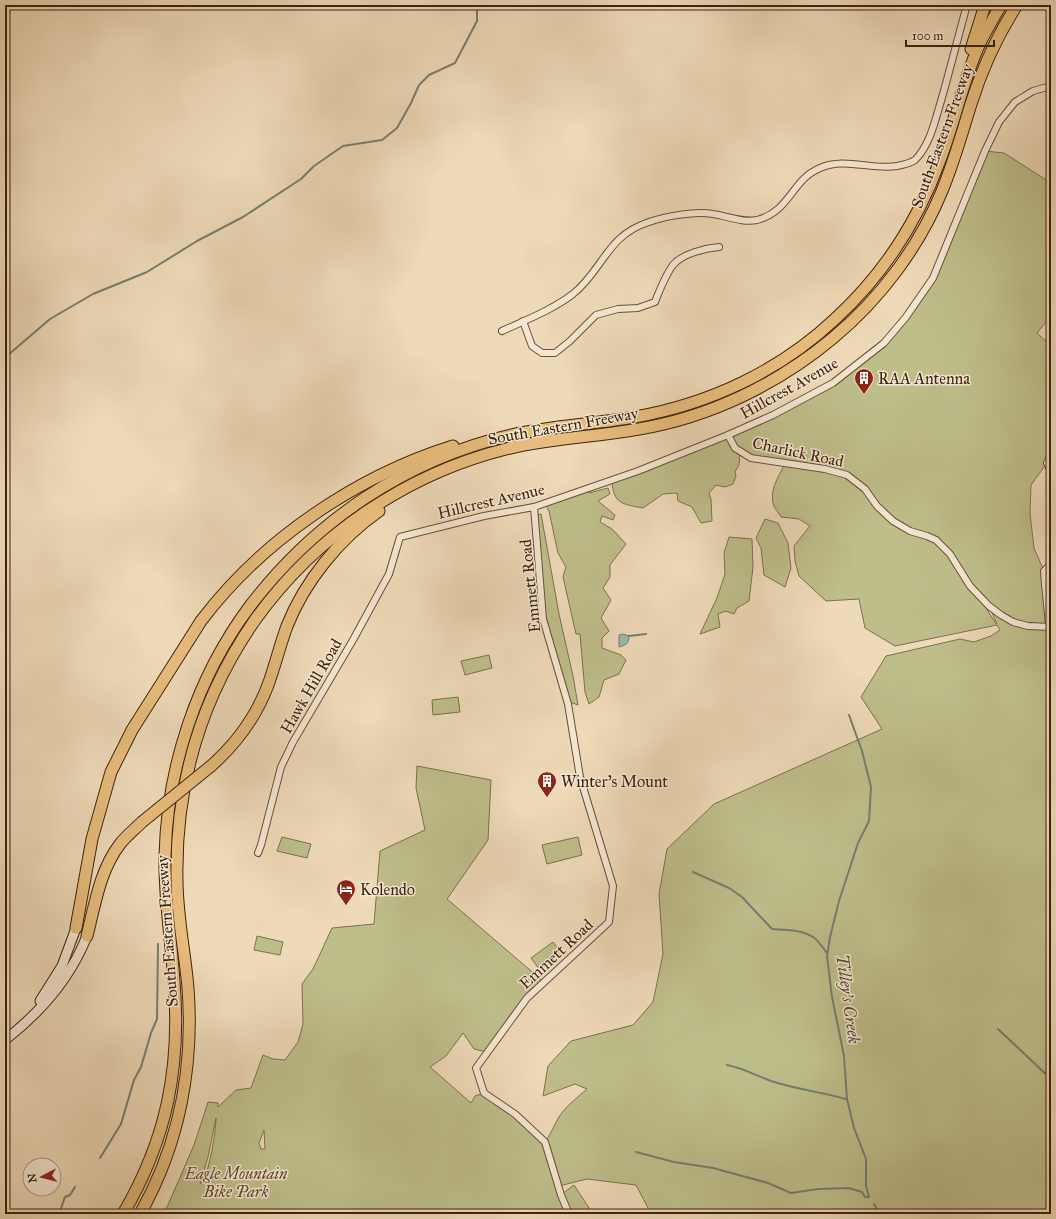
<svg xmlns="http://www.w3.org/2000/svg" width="1056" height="1219" viewBox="0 0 1056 1219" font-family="'IM FELL Great Primer',serif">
<rect width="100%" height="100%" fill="#eed9b8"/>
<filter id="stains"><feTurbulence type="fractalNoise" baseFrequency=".005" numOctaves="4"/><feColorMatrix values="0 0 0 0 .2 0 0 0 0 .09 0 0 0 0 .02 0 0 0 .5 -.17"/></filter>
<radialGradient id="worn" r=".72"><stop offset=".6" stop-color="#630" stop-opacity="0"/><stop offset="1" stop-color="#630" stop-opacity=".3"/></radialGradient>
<g fill="#bebe8b" stroke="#7e704c" fill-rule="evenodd">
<path d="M985 151 1004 153 1051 183 1050 317 1037 333 1051 346V454L1047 463 1031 485 1030 514 1034 548 1044 571 1051 628V1214H651L636 1185 587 1179 559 1186 561 1195 574 1185 593 1214H164L194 1145 208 1102 218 1103V1107L236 1090 251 1088 263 1055 273 1059 285 1060 298 1042 303 1024 302 984 313 969 332 928 374 924 380 851 425 830 416 788 417 766 491 780 488 840 447 899 544 982 527 998 487 1052 474 1049 463 1033 446 1056 430 1067 471 1103 475 1096 484 1093 515 1114 545 1142C551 1134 554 1125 559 1117 566 1106 578 1097 587 1089L575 1084 543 1096 548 1066 571 1041 633 1025 653 1002 663 954 659 894 667 849 714 804 882 729 861 697 886 656 960 639 974 642 991 636 1000 630 997 625 895 646 865 628 859 599 826 601 799 576 795 561 794 546 810 526 799 519 781 517C779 513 775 509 774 506 768 490 780 475 786 461L744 455 740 452 739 465 735 472 736 476 733 484 725 487 716 485 709 493 711 499 712 521 701 523 692 507 678 501 677 493 663 494 643 508C622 504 613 504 612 480L728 435 833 383 884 343 933 278ZM979 597 989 606 997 624H996ZM216 1118C216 1131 209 1177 200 1184L208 1157ZM264 1130 265 1149H261L259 1143Z"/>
<polygon points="608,488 610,494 598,501 615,515 613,520 602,516 600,522 612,529 626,544 610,565 610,577 603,588 611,600 601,618 609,631 602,638 602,648 621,655 626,660 619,674 604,680 599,697 589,704 585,692 580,634 576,634 563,577 566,567 558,553 549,511 545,503 587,489 589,493"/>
<polygon points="541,514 559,614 573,676 578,705 567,701 543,619 535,516"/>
<polygon points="765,519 778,523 788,543 791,568 785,587 764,575 761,548 756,538"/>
<polygon points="729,537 752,539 753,567 749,601 737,608 734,614 726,611 718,614 720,627 700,634 717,598 725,574 724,553"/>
<polygon points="489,655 492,668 465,675 461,661"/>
<polygon points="458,697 460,712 433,715 432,700"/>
<polygon points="282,837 311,844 307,858 277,851"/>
<polygon points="578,837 582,855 547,864 542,845"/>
<polygon points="257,936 283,942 280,955 254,950"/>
<polygon points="553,942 562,953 540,970 531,958"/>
</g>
<path fill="#99bab1" stroke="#757e70" d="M623 634 629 636C629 644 626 645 619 647V635Z"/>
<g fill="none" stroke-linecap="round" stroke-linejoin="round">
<g stroke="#757e70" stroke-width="2">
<polyline points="5,356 8,355 50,319 93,294 147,272 197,241 243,217 301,179 314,166 343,146 382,140 397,128 411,103 419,85 429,75 455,63 477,21 477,5"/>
<polyline points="629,636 646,634"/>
<polyline points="849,715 862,751 871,787 869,821 858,843 839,901 830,937 827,956 832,997 844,1056 847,1099 854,1128 866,1159 866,1186 869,1197"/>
<path d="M693 872 729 888 742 897 772 929C785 930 800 929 813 937 818 940 823 948 827 953"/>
<polyline points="998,1029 1051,1079"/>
<path d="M727 1065C743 1068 755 1075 771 1081 795 1089 821 1092 846 1099"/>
<polyline points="636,1152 674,1162 713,1168 768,1183 791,1193 818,1189 849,1188 862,1192 865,1197 869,1197"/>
<polyline points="100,1158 121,1124 134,1080 141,1067 151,1033 157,1019 158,944"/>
<polyline points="874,1204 880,1214"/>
<polyline points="59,1214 65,1197 70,1195 75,1187"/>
</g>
<defs>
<g id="minor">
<path d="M523 321 532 346 542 353H555L570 341 596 315 618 309 638 308 655 302C660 289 665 276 673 265 682 254 705 248 719 247"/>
<path d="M502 331C526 320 552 310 573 294 603 270 607 235 649 222 666 216 695 211 713 214 727 216 742 223 757 220 791 211 791 180 820 168 844 157 871 170 897 166 902 165 911 163 915 160 930 145 935 121 941 101 950 70 958 37 967 5"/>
<polyline points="728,435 735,448 751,458 825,469 847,475 865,489 877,506 893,521 910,531 927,536 936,540 950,554 970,586 989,606 1001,615 1013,622 1028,626 1051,627"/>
<polyline points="1051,454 1047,463 1051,471"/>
<polyline points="534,507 543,619 568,704 580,777 613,886 609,922 527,998 476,1068 484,1093 515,1114 545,1142 561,1195 569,1214"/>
<path d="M1049 628C1048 608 1045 590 1044 571L1051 564"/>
<polyline points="258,853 261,845 281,767 293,742 353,640 389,574 400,537 484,516 534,507 638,471 728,435 773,415 833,383 884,343 906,317 933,278 985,151 999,122 1015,102 1033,91 1051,86"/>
</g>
<g id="secondary">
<polyline points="40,1001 62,966 76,928"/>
<path d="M5 1040C41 1012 70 979 87 936"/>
</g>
<g id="motorway">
<polyline points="971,49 985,5"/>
<path d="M211 766C237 743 256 717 268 685 275 666 280 645 287 626 305 581 339 539 379 511"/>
<path d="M76 928 92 839 111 772 132 730 201 621C262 540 357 476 453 446"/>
<path d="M87 936C95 904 100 870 120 844 126 836 135 829 142 822"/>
<path d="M123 1214C167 1139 181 1067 174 981 171 939 164 898 165 856 167 767 197 677 250 606 315 521 406 459 511 435 551 426 594 424 635 417 709 404 780 371 835 319 883 275 918 221 940 160 955 121 963 79 981 41 987 29 994 17 1001 5"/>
<path d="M140 1214C179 1145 194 1067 188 988 185 952 177 916 177 880 175 785 201 698 255 620 315 536 406 474 506 449 549 438 595 437 639 429 710 417 778 384 833 338 880 299 919 247 942 191 954 162 962 133 971 104 982 69 997 36 1017 5"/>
</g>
</defs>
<use href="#minor" stroke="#6a5038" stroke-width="8"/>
<use href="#secondary" stroke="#3e230e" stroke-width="11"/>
<use href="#motorway" stroke="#3e230e" stroke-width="13"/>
<use href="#minor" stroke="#f4e6d1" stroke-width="6"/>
<use href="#secondary" stroke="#f4e6d1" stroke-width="9"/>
<use href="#motorway" stroke="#e7bc7c" stroke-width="11"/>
<defs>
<polyline id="motorway-bridge" points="142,822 211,766"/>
</defs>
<use href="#motorway-bridge" stroke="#3e230e" stroke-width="13" stroke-linecap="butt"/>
<use href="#motorway-bridge" stroke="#e7bc7c" stroke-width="11"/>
</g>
<defs>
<symbol id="building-pin" viewBox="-11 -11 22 30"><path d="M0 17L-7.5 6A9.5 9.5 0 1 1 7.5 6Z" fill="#8f2418" stroke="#f4e6d1"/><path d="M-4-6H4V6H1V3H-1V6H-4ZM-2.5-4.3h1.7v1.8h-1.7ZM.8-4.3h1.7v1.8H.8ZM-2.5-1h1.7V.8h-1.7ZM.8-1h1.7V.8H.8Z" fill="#fff"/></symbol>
<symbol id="hotel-pin" viewBox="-11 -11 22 30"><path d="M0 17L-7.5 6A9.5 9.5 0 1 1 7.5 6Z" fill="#8f2418" stroke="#f4e6d1"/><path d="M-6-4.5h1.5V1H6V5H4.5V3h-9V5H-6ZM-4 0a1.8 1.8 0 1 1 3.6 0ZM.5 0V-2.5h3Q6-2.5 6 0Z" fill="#fff"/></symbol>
</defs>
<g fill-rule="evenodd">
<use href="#building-pin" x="853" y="367" width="22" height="30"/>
<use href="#building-pin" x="536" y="770" width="22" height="30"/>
<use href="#hotel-pin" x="335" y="878" width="22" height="30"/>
</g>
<g text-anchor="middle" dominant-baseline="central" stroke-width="3" stroke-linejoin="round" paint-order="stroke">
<g font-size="16" fill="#3e230e" stroke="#f4e6d1">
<text transform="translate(942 136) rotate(-70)">South Eastern Freeway</text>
<text transform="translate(789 388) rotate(-29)">Hillcrest Avenue</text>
<text transform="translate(563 426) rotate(-10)">South Eastern Freeway</text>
<text transform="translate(798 452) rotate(12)">Charlick Road</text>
<text transform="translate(491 501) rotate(-13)">Hillcrest Avenue</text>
<text transform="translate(530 586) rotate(-96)">Emmett Road</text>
<text transform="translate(311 686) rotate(-60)">Hawk Hill Road</text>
<text transform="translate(167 931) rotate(-94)">South Eastern Freeway</text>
<text transform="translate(556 954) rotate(-43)">Emmett Road</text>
</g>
<g font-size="16" fill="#3e230e" stroke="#f4e6d1" text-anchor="start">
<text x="878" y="378">RAA Antenna</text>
<text x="561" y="781">Winter's Mount</text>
<text x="360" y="889">Kolendo</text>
</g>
<g font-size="16" font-style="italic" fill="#5e4a2d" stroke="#f4e6d1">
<text x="236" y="1173">Eagle Mountain<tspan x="236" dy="18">Bike Park</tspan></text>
</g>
<g font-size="17" font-style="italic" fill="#554937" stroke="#f4e6d1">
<text transform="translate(848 999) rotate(82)">Tilley's Creek</text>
</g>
</g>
<rect width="1056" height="1219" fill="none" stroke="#eed9b8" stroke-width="20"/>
<rect x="6" y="6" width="1044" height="1207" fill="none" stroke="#3e230e" stroke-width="2"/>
<rect x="10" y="10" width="1036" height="1199" fill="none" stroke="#3e230e"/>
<g transform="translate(42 1177) rotate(263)"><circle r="19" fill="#f4e6d1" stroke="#ab9883"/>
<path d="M0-3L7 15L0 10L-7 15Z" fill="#8f2418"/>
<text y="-6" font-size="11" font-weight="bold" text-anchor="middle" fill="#3e230e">N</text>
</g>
<path d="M906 40v6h88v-6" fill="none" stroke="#3e230e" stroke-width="2"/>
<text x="912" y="40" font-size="12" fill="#3e230e" stroke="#f4e6d1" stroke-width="3" paint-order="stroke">100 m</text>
<rect width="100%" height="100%" filter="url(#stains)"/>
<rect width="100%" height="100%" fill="url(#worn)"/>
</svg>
